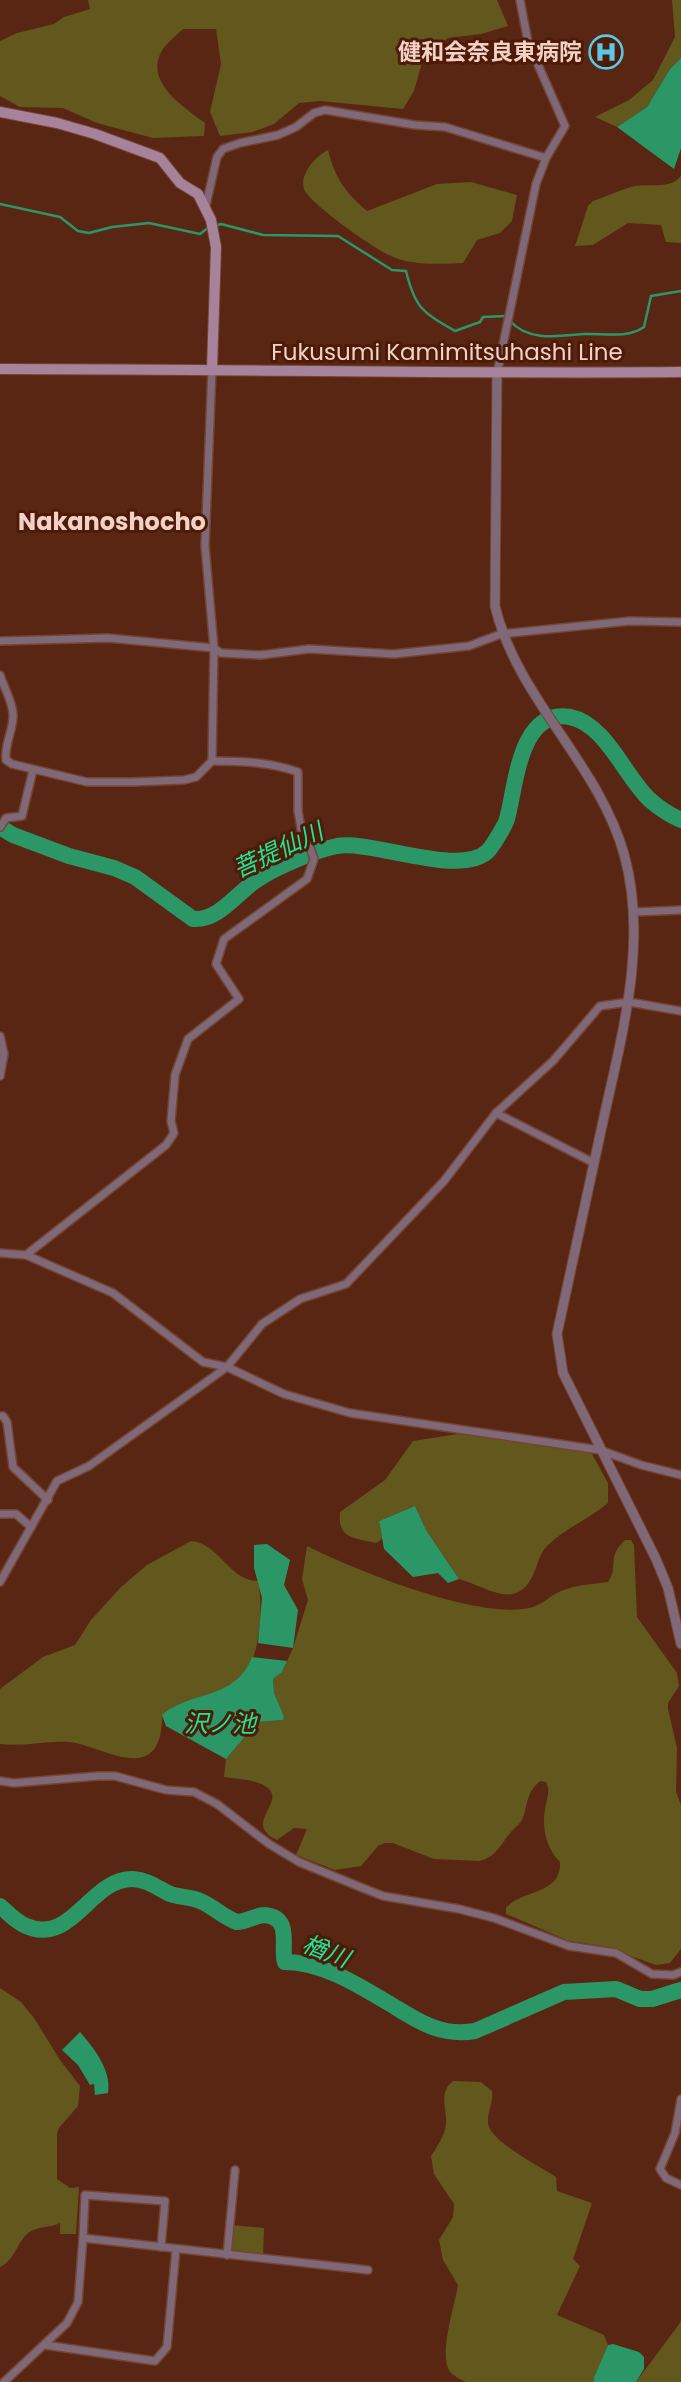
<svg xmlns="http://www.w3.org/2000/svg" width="681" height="2382" viewBox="0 0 681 2382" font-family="Poppins,'Noto Sans JP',sans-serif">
<rect width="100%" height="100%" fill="#592614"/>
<g fill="#62571c">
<path d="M88 0H497L508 26 481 34 448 38 423 59 414 91 403 109 320 101 299 103 274 124 253 132 220 136 210 112 221 64 216 29H183C176 36 168 42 163 49 142 81 184 107 205 123L204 136 153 138 97 123 63 108 20 107 0 96V41L17 33 54 24 64 17 90 9Z"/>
<polygon points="672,0 681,0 681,58 670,69 647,107 617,127 595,117 629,100 653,80 675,37"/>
<path d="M328 150C335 178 345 192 367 211L437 184 471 182 517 195 512 221 500 233 477 240 463 263C439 264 411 266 389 255 373 248 309 203 304 189 299 174 316 156 328 150Z"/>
<path d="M681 176V243L666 242 661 225 628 223 593 245 575 246 588 206 593 201C605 197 618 191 631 187 648 182 669 191 681 176Z"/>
<path d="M458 1434 557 1446 591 1452 608 1483V1503C589 1519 564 1529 547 1546 539 1554 538 1565 533 1575 516 1612 486 1586 459 1579L426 1530 415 1506 379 1521 382 1539 376 1543C355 1538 337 1539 340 1512L385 1480 413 1441Z"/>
<path d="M625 1540H631L634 1545 637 1617 677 1673 679 1686 668 1703V1709L677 1748 676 1792 681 1805V1949L670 1963 656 1965 602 1946 569 1941 506 1914V1908C520 1890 562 1895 560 1862 545 1847 541 1825 546 1804 548 1795 550 1790 546 1782L540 1781C525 1794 529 1803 522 1820 519 1825 514 1828 511 1832 500 1845 497 1856 480 1861L434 1859 393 1843H385L378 1846 361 1866 335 1870 296 1855 307 1829 294 1828 277 1840C238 1822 297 1798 259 1783 249 1779 235 1779 224 1777L226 1759 257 1722 283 1720 284 1716 274 1693 273 1679 282 1672 293 1648 308 1600 302 1579 307 1546C355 1570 482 1622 533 1607 543 1604 551 1595 561 1591 576 1585 593 1584 608 1582 619 1566 606 1558 625 1540Z"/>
<path d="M191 1541C219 1543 229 1581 258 1581 263 1604 261 1652 246 1671 241 1678 229 1687 221 1691 199 1702 183 1697 163 1715 161 1723 162 1734 158 1742 144 1777 97 1745 70 1742 47 1740 24 1747 0 1744V1689L43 1657 75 1645 91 1620 121 1587 147 1565Z"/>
<path d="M0 1988 21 2002 34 2018 60 2060 80 2086 78 2106 59 2128 57 2134V2179L70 2188 79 2187 76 2234H60V2223C51 2228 37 2226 28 2233 17 2243 14 2261 0 2267Z"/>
<path d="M453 2081 481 2082 492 2091C494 2102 487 2112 488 2123 489 2141 541 2167 556 2177L557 2191 592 2203 573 2259 580 2266 557 2315 604 2335 608 2345 594 2377V2382H466C462 2380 455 2377 451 2373 437 2358 455 2305 458 2285L443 2260 439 2240 453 2217 454 2204 434 2174 431 2156C437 2147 445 2135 446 2124 447 2108 438 2093 453 2081Z"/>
<polygon points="231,2225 264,2228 263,2257 228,2254"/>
<polygon points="681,2320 681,2382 636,2382 680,2323"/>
</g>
<g fill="#2b9766">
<polygon points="681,58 681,148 674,169 617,127 647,107 670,69"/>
<polygon points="415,1506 426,1530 459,1579 448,1583 438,1573 413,1577 384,1549 379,1521"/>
<polygon points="267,1544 290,1560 284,1585 298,1610 293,1648 258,1643 262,1598 254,1568 254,1545"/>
<path d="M252 1657 287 1661 282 1672 273 1679 274 1693 284 1716 283 1720 257 1722 226 1759 166 1726 162 1715C191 1690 235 1701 252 1657Z"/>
<path d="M80 2032C94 2048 112 2071 108 2093L95 2095 94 2084 90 2085 78 2065 62 2050Z"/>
<polygon points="613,2344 639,2352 644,2357 644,2369 636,2382 594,2382 594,2377 608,2345"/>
</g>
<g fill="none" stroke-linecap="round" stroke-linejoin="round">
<g stroke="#2b9766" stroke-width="2.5">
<polyline points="0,204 60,217 78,231 89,233 112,227 149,223 200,234 209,227"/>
<path d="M218 225 221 224 263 235 338 236 392 270 406 271C415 308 422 312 455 331L480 322 483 317 506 316"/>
<path d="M510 321C529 342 559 336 584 334 602 333 627 339 644 327L651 296 681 291"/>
</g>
<g stroke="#2b9766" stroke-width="16">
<path d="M0 827 13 835 69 856 114 868 135 877 193 919C218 921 235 895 254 882 271 869 316 850 337 846 374 840 460 878 488 851 492 847 506 824 507 819 516 787 519 708 570 717 606 724 625 777 650 800 659 808 670 815 681 820"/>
<path d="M0 1906C8 1913 16 1922 26 1926 73 1946 90 1878 133 1879 148 1880 156 1887 168 1893 178 1898 190 1896 200 1901 213 1906 224 1918 237 1922 247 1922 255 1915 265 1915 293 1918 280 1946 285 1962 320 1962 355 1983 385 2001 416 2019 437 2037 475 2031L564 1992 616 1989 640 1999H652L681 1990"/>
</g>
<defs>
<g id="minor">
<polyline points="206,205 217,157 223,149 240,143 278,135 296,127 314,113 325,110 415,125 445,127 546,158"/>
<polyline points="497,374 536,184 546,158 565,126 528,42 520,0"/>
<polyline points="0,641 108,638 214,648 221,653 261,655 309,649 394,654 469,646 501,634 630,621 681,622"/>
<path d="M0 675C4 688 12 700 13 714 14 729 4 744 6 760L12 764 87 782H132L184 780 196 777 212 761 214 648 205 546 212 369"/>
<polyline points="0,827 6,818 22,816 33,770"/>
<polyline points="634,912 681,910"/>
<polyline points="0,1036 4,1054 0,1076"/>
<polyline points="496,1113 594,1163"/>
<polyline points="0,1253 26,1255 113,1293 203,1362 227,1367 284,1394 350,1413 600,1450 641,1465 681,1475"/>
<path d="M26 1255 166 1145 174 1133 171 1121 175 1075 188 1039 239 999 216 964 224 939 307 879 314 859 307 839 302 834 298 811V772C270 762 241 761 212 761"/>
<polyline points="0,1416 3,1416 7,1422 13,1467 48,1500"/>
<polyline points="0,1514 16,1514 31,1527"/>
<polyline points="0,1582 57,1481 89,1466 227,1367 262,1324 300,1299 346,1284 444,1181 496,1113 553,1061 600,1006 629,1002 681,1011"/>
<polyline points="0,1781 14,1783 98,1776 115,1776 166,1790 194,1792 217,1804 269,1844 299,1862 365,1889 383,1896 459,1909 494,1918 569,1946 616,1953 652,1974 673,1975 681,1972"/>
<polyline points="681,2099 675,2133 660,2169 666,2178 681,2185"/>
<polyline points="83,2238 85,2195 165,2201 161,2247"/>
<polyline points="227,2255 235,2170"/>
<polyline points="45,2345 155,2361 167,2347 176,2249"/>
<polyline points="4,2382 67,2323 78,2302 83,2238 368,2270"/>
</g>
<path id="tertiary" d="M497 374 495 606C517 699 598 762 624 854 649 943 621 1038 602 1126 587 1195 572 1265 557 1334L563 1373 656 1559 668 1588 681 1644"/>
<g id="secondary">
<polyline points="0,112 57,123 95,134 160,158 180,183 198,194 211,220 216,247 212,369"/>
<path d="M0 369C227 369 454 374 681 372"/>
</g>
</defs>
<use href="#minor" stroke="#754534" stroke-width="10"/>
<use href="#tertiary" stroke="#754534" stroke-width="11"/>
<use href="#secondary" stroke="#754534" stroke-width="12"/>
<use href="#minor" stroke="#7f6877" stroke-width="7"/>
<use href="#tertiary" stroke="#7f6877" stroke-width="9"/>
<use href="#secondary" stroke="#a7839b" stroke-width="10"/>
</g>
<defs>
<symbol id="hospital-ring" viewBox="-11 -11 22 22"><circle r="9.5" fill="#4e1b09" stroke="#5bc8e6" stroke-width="1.5"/><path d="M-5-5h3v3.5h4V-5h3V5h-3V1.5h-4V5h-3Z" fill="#5bc8e6"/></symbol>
</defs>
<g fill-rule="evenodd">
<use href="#hospital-ring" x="587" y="33" width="38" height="38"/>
</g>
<g text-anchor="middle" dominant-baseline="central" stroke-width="6" stroke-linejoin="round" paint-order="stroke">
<g font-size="23" font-weight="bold" fill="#f3d1c6" stroke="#4e1b09" text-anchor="end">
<text x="582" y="52">健和会奈良東病院</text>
</g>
<g font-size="23" fill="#f3d1c6" stroke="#4e1b09">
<text x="447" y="352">Fukusumi Kamimitsuhashi Line</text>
</g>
<g font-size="24" font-weight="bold" fill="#f3d1c6" stroke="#4e1b09">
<text x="112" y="521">Nakanoshocho</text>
</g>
<g font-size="24" font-style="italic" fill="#1ee697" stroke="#4e1b09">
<text transform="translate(278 850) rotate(-25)">菩提仙川</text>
<text x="220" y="1723">沢ノ池</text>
<text transform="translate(326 1951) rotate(21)">楢川</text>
</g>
</g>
</svg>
